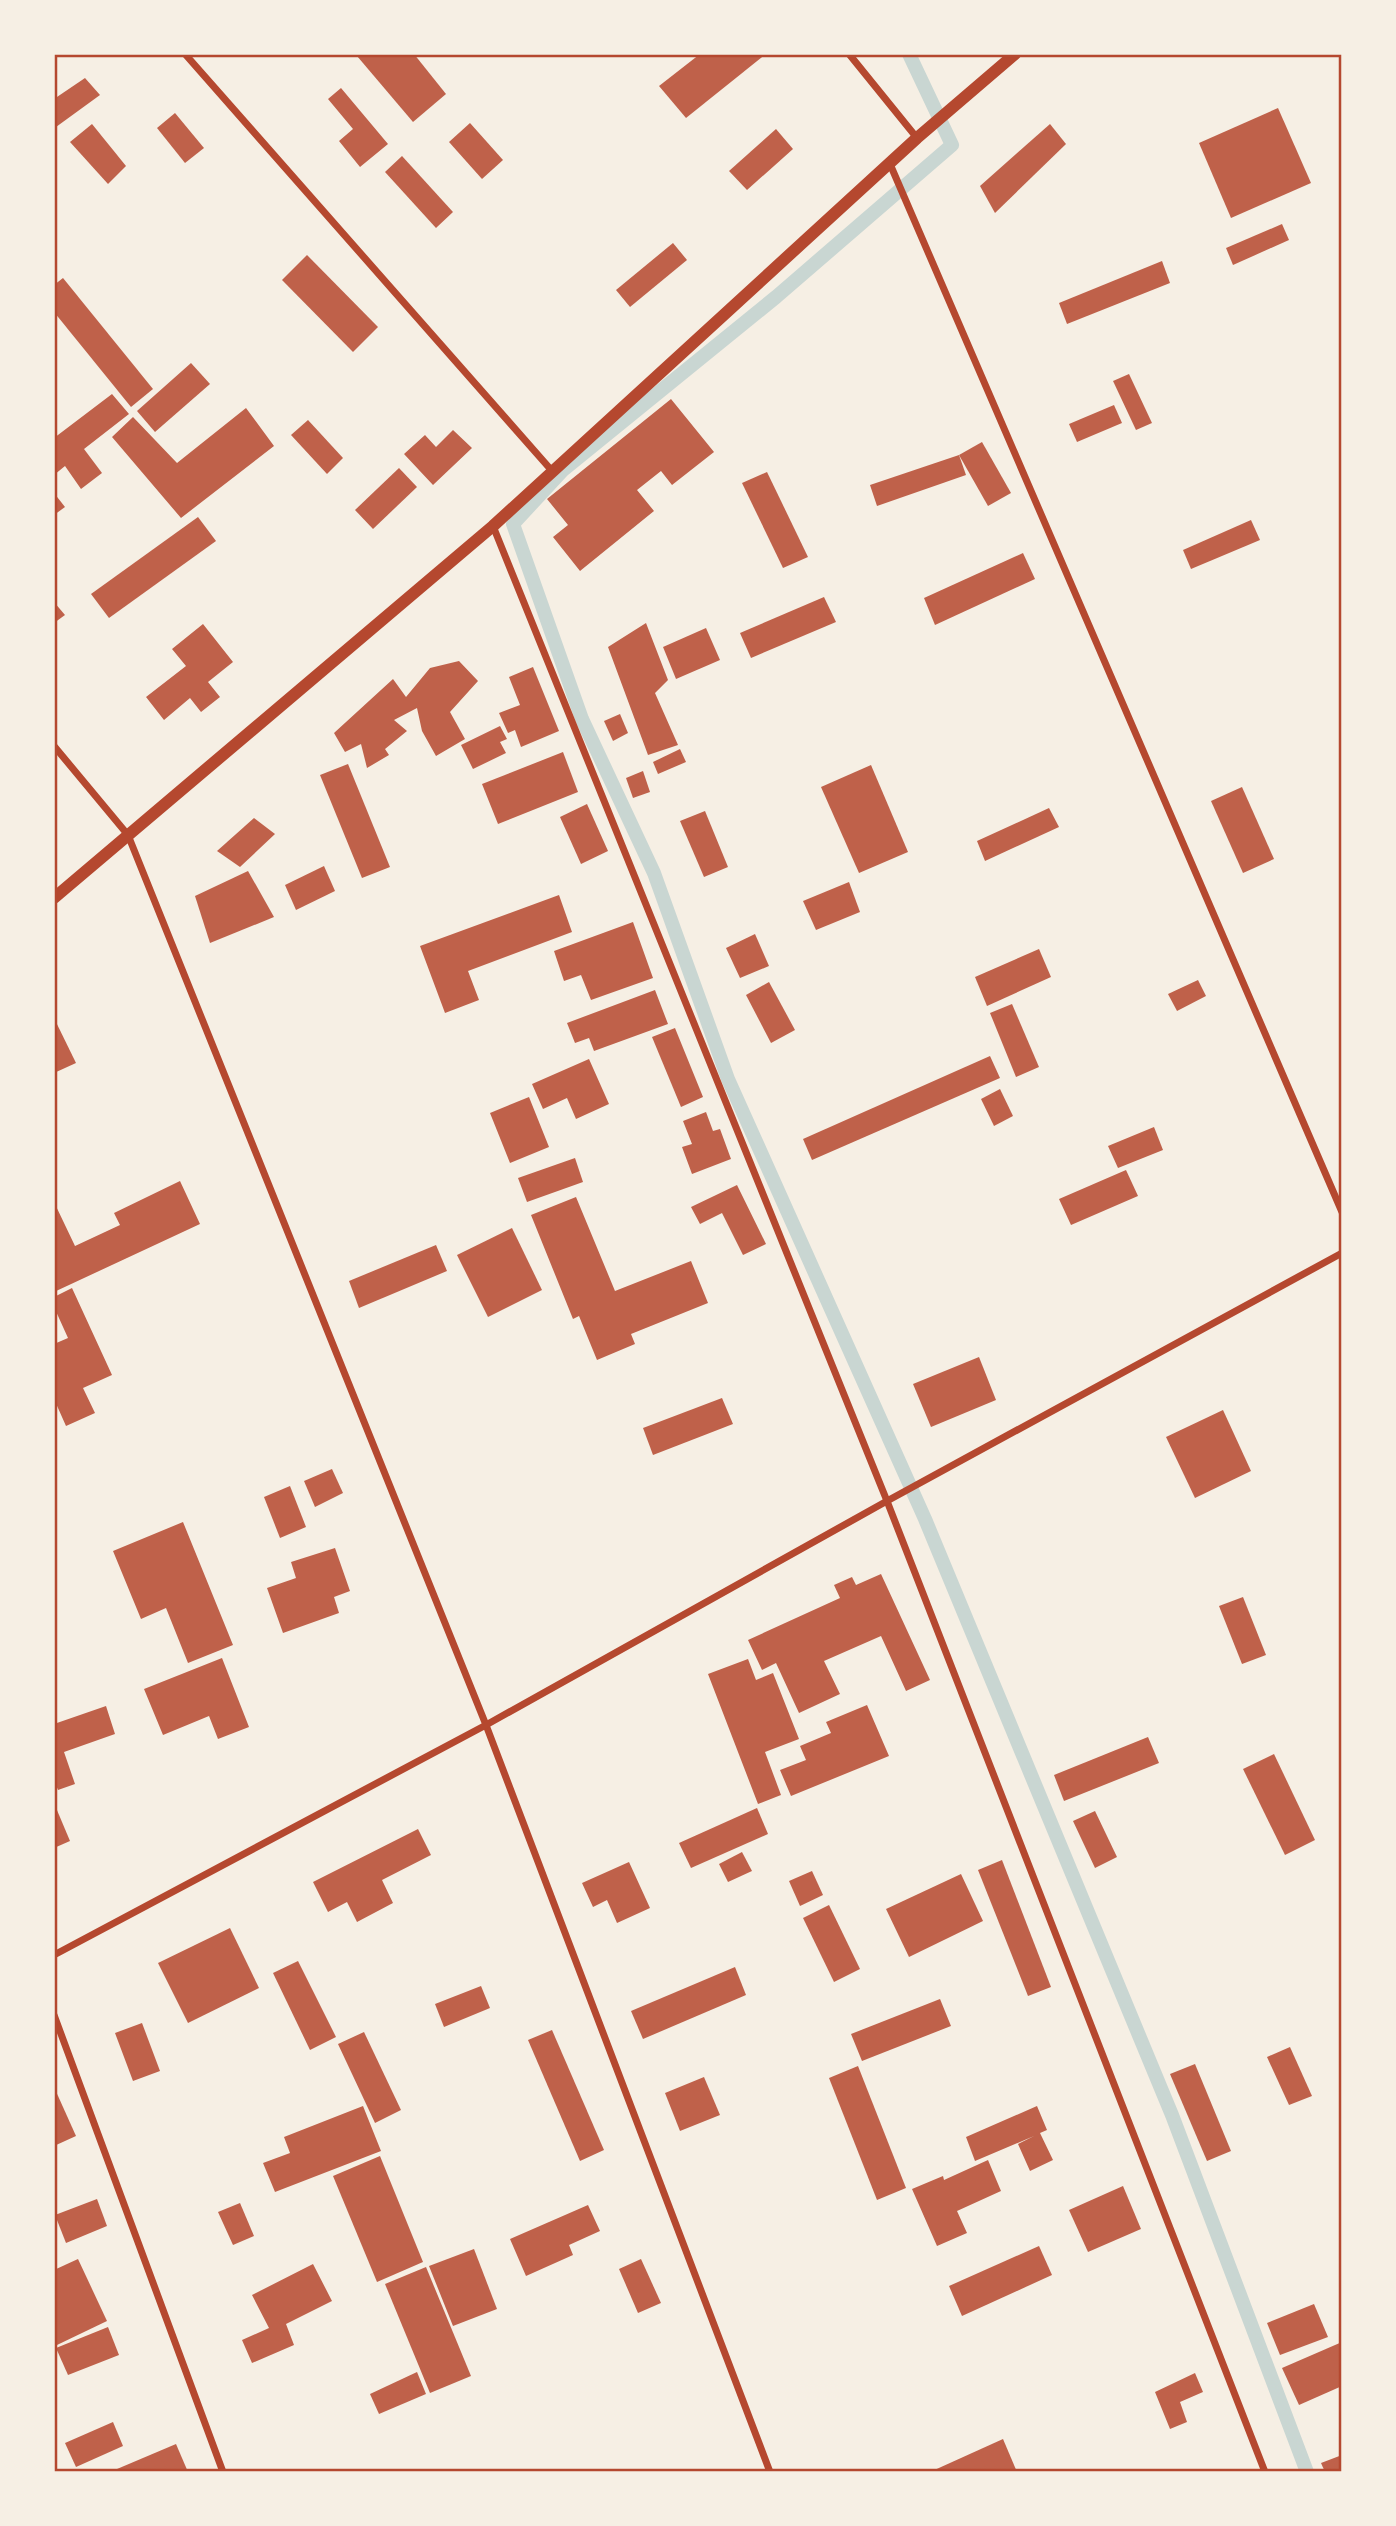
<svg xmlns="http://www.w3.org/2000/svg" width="1396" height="2526" viewBox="0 0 1396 2526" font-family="Cabin,sans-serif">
<rect width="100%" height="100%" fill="#f6efe4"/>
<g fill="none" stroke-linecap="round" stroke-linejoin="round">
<polyline stroke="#c9d6d2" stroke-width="14" points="909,54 952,145 776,297 563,470 513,524 582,719 654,873 728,1079 925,1519 1172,2115 1307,2472"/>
</g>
<g fill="#bf614a">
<polygon points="360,54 414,54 446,94 413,122 357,56"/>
<polygon points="700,54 766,54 686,118 659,86"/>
<polygon points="85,78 100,95 56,127 54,99"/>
<polygon points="341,88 388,144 360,167 339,141 353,129 328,99"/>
<polygon points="1278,108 1311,183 1231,218 1199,143"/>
<polygon points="175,113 204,148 185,163 157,128"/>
<polygon points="470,123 503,160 482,179 449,142"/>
<polygon points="92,124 126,166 108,184 70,142"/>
<polygon points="1050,124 1066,144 995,213 980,186"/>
<polygon points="776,129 793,149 747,190 729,171"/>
<polygon points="402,156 453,212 436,228 385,172"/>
<polygon points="1282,224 1289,240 1233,265 1226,248"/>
<polygon points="673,243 687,260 630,307 616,290"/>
<polygon points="307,255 378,327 353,352 282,280"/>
<polygon points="1162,261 1170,283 1067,324 1059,303"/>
<polygon points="63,278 153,389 131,407 54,312 54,285"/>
<polygon points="191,363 210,384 155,432 137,411"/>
<polygon points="1129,374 1152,423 1136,430 1113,381"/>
<polygon points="112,394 129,414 84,449 102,473 81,489 65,466 54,475 54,438"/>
<polygon points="671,399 714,452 672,485 661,471 637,490 654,511 580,571 553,537 568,525 547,499"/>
<polygon points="1114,405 1122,423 1077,442 1069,424"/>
<polygon points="246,408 274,446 181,518 112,437 133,417 177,463"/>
<polygon points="308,420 343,458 327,474 291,435"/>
<polygon points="453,430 472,448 433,485 404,454 425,435 436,447"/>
<polygon points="982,442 1011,493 988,506 959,455"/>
<polygon points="959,455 966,475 877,506 870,485"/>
<polygon points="399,468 417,487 373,529 355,510"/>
<polygon points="767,472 808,557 783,568 742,483"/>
<polygon points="54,493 65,507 54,515"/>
<polygon points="198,517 216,541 109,618 91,594"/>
<polygon points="1251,520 1260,540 1191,569 1183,550"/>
<polygon points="1023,553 1035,579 935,625 924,598"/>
<polygon points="824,597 836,622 751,658 740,633"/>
<polygon points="54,602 65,615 54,623"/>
<polygon points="646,623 668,680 655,693 678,745 648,755 608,647"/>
<polygon points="203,624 233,662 208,682 220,697 201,712 190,698 164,720 146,697 186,666 172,649"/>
<polygon points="706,628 720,660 676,679 663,647"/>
<polygon points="459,661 478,681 450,712 465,739 436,756 422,731 417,708 394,720 407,731 385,749 389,755 367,768 361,744 345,752 334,733 393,679 406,697 430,668"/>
<polygon points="533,667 559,731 521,747 515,730 508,733 499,713 520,705 509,677"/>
<polygon points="620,714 628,733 613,741 604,721"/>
<polygon points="500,726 507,739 500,742 506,753 473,769 461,745"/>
<polygon points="680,749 686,762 658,774 653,762"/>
<polygon points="563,752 578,792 498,824 482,784"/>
<polygon points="348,764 390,867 362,878 320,775"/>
<polygon points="871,765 908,852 859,873 821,787"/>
<polygon points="643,771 650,792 633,798 626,778"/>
<polygon points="1242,787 1274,859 1243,873 1211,801"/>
<polygon points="587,804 608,851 581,864 560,817"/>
<polygon points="1049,808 1059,827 985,861 977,841"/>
<polygon points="705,811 728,867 704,877 680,821"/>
<polygon points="254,818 275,834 240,867 217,851"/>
<polygon points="324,866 335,891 296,910 285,885"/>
<polygon points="248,871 274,917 210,943 195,896"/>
<polygon points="849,882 860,912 816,930 803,901"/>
<polygon points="559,895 572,932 468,971 479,1000 445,1013 420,946"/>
<polygon points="633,922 653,978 591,1000 581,975 564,981 554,951"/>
<polygon points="755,934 769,966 740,978 726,948"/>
<polygon points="1039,949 1051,977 987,1006 975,977"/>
<polygon points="1198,980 1206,996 1177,1011 1168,994"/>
<polygon points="769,982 795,1030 771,1043 746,995"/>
<polygon points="655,990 668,1024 594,1051 589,1038 575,1043 567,1023"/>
<polygon points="1012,1004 1039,1067 1016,1077 990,1013"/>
<polygon points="54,1018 76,1063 54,1073"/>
<polygon points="675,1028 703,1097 681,1107 652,1037"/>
<polygon points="990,1056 1000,1078 812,1160 803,1139"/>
<polygon points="589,1059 609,1104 576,1119 567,1098 543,1109 532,1084"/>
<polygon points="1000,1089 1013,1116 994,1126 981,1099"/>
<polygon points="529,1097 549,1147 510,1163 490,1113"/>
<polygon points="706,1112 713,1131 720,1129 731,1159 692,1174 682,1147 692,1144 683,1121"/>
<polygon points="1154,1127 1163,1150 1118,1168 1108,1146"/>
<polygon points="575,1158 583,1182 527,1202 518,1178"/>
<polygon points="1126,1170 1138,1196 1071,1225 1059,1199"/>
<polygon points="180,1181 200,1224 54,1292 54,1202 75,1246 120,1225 114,1213"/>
<polygon points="737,1185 766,1244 743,1255 722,1213 700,1224 691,1207"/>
<polygon points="576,1197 615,1291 691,1261 708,1303 631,1334 635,1344 597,1360 579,1316 573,1319 531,1215"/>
<polygon points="512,1228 542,1290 488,1317 457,1255"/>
<polygon points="436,1245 447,1271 359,1308 349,1281"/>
<polygon points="72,1288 112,1375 83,1388 95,1413 66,1426 54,1399 54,1344 68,1338 54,1307 54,1297"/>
<polygon points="979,1357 996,1400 931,1427 913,1384"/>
<polygon points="722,1398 733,1424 653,1455 643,1428"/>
<polygon points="1223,1410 1251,1471 1195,1498 1166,1437"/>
<polygon points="332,1469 343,1493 315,1507 304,1481"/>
<polygon points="290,1486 306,1527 280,1538 264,1497"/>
<polygon points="183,1522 233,1645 188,1663 166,1608 141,1619 113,1551"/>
<polygon points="335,1548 350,1591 334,1597 339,1613 283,1633 267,1588 296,1578 291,1562"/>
<polygon points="881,1574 930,1680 906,1691 881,1636 824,1661 840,1694 799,1713 776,1663 762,1670 748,1640 840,1598 834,1585 852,1577 856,1585"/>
<polygon points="1243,1597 1266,1655 1242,1664 1219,1606"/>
<polygon points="222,1658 249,1727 218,1739 209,1716 163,1735 144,1689"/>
<polygon points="748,1659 756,1680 773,1673 799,1739 765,1752 781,1795 758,1804 708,1674"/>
<polygon points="867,1705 889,1756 791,1796 780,1770 806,1760 800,1746 831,1733 826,1722"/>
<polygon points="106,1706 115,1734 64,1752 75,1784 58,1790 54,1780 54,1724"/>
<polygon points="1148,1737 1159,1763 1064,1801 1054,1775"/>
<polygon points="1274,1754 1315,1840 1285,1855 1243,1769"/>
<polygon points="54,1803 70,1841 54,1848"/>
<polygon points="757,1808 768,1834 691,1868 679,1843"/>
<polygon points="1095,1811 1117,1857 1095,1868 1073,1821"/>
<polygon points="418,1829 431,1855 382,1880 393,1903 357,1922 347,1902 328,1912 313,1882"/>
<polygon points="742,1852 752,1871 728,1882 719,1864"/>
<polygon points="1002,1860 1051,1987 1028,1996 978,1870"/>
<polygon points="629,1862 650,1908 617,1923 607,1900 593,1907 582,1883"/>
<polygon points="812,1871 823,1895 800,1906 789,1881"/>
<polygon points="961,1874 983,1921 909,1957 886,1909"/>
<polygon points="829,1905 860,1969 834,1982 803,1918"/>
<polygon points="230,1928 259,1988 188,2023 158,1963"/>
<polygon points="298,1961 336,2037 310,2050 273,1973"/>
<polygon points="735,1967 746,1995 643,2039 631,2011"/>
<polygon points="481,1986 490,2008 444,2027 435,2004"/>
<polygon points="940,1999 951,2026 862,2061 851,2034"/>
<polygon points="142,2023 160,2071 133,2081 115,2033"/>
<polygon points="552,2030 604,2150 580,2161 528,2040"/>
<polygon points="364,2032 401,2110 375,2123 338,2044"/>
<polygon points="1290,2047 1312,2096 1289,2105 1267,2057"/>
<polygon points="1195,2064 1231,2151 1207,2161 1170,2074"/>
<polygon points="858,2066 906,2188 877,2200 829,2078"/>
<polygon points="704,2077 720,2115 680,2131 665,2093"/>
<polygon points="54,2087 76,2136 54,2146"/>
<polygon points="363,2106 381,2151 275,2192 263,2163 290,2153 284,2137"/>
<polygon points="1037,2106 1047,2130 1040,2133 1053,2160 1030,2171 1018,2144 1034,2136 975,2161 966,2137"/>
<polygon points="380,2156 423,2262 377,2282 333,2176"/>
<polygon points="988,2160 1001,2191 957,2211 967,2233 937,2246 912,2189 943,2176 944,2180"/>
<polygon points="1123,2186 1141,2229 1088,2252 1069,2210"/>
<polygon points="97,2199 107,2226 66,2243 55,2215"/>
<polygon points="240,2203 254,2236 233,2245 218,2212"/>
<polygon points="588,2205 600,2231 569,2245 573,2255 526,2276 510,2239"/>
<polygon points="1039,2246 1052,2275 962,2316 949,2286"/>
<polygon points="474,2249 497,2309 453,2326 429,2266"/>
<polygon points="78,2259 107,2321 57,2345 54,2339 54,2270"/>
<polygon points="641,2259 661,2303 638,2313 619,2269"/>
<polygon points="313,2264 332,2301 286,2324 294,2345 252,2363 242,2340 269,2328 252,2295"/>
<polygon points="426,2267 471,2376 430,2393 385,2284"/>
<polygon points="1314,2304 1328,2337 1280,2355 1267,2323"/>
<polygon points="108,2327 119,2355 68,2375 56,2348"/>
<polygon points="1342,2342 1342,2386 1299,2405 1282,2368"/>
<polygon points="417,2372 426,2394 379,2414 370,2394"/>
<polygon points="1195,2373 1203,2392 1180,2402 1187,2422 1170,2429 1155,2392"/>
<polygon points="113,2422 123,2446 76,2467 65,2443"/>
<polygon points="1003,2439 1017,2472 930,2472"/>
<polygon points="176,2444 188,2472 118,2472 117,2469"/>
<polygon points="1342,2455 1342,2472 1325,2472 1321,2463"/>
</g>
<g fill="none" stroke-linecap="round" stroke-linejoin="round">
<g stroke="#b5482f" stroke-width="7">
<polyline points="185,54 553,472"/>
<polyline points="849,54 917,138"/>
<polyline points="890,164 1342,1212"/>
<polyline points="493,526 887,1501 1265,2472"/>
<polyline points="54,746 128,835 486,1725 770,2472"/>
<polyline points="54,1955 486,1725 887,1501 1342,1253"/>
<polyline points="54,2015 223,2472"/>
</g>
<polyline stroke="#b5482f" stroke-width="12" points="54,898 493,526 917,138 1015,54"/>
</g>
<rect width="1396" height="2526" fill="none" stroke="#f6efe4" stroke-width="112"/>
<rect x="56" y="56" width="1284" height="2414" fill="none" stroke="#b5482f" stroke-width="2.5"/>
</svg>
